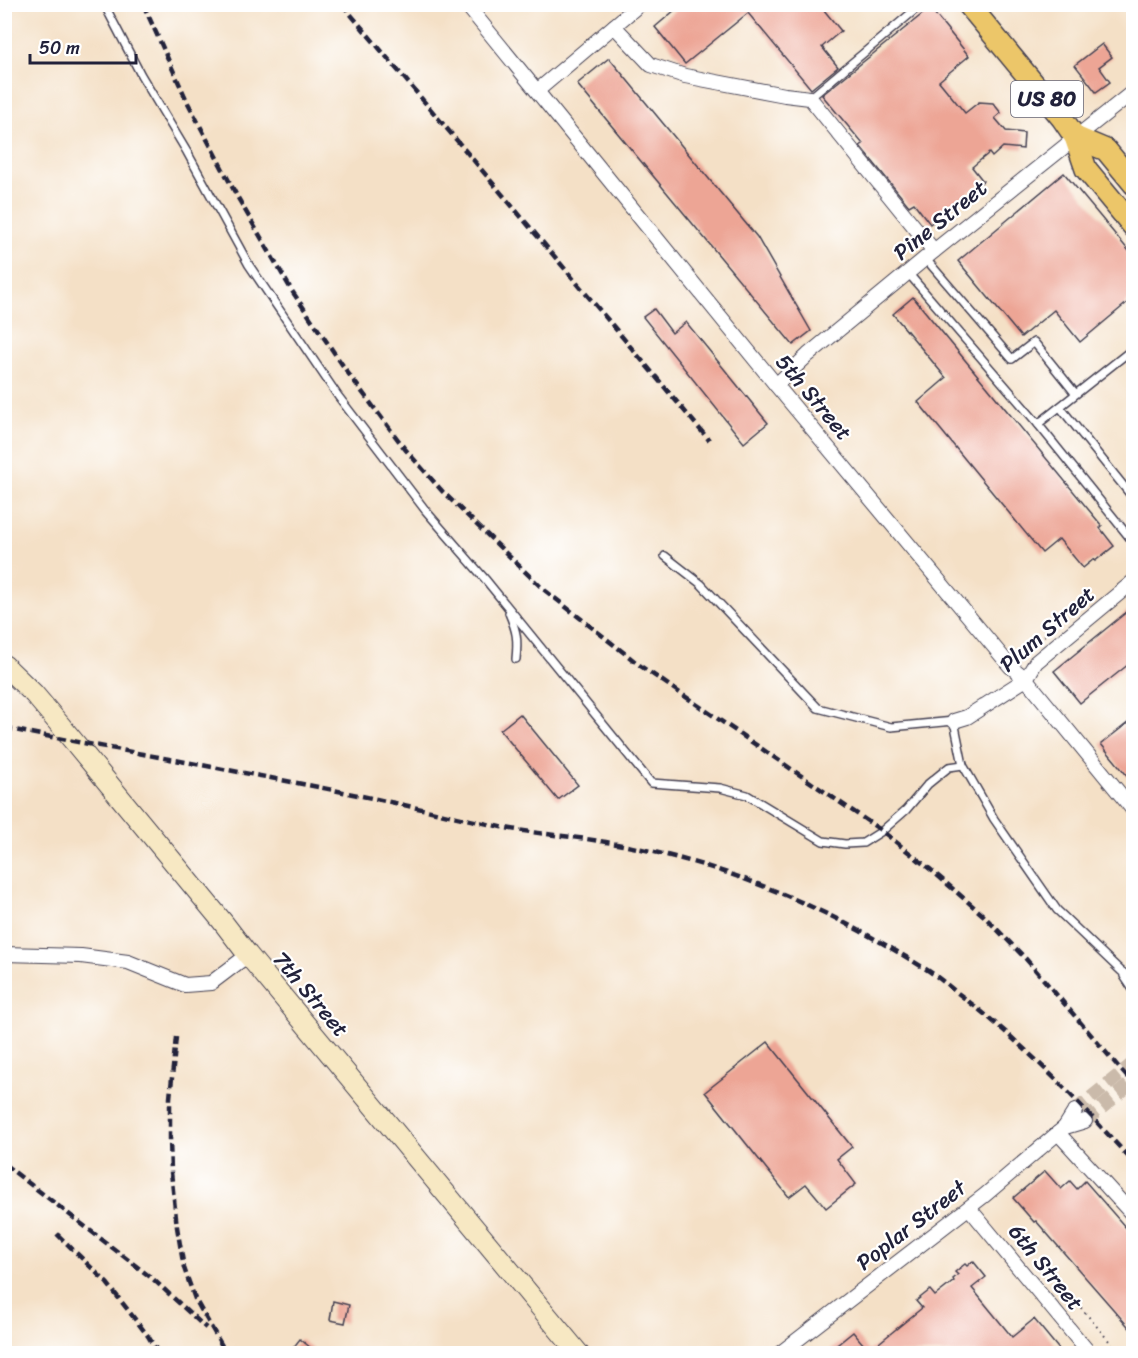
<svg xmlns="http://www.w3.org/2000/svg" width="1138" height="1358" viewBox="0 0 1138 1358" font-family="Sriracha,sans-serif">
<rect width="100%" height="100%" fill="#fff"/>
<filter id="ink" filterUnits="userSpaceOnUse"><feTurbulence type="fractalNoise" baseFrequency=".0167" numOctaves="2"/><feDisplacementMap in="SourceGraphic" scale="12" xChannelSelector="R" yChannelSelector="G"/><feConvolveMatrix kernelMatrix="1 2 1 2 8 2 1 2 1" color-interpolation-filters="sRGB"/></filter>
<filter id="wash" filterUnits="userSpaceOnUse"><feTurbulence type="fractalNoise" baseFrequency=".008" numOctaves="4" result="noise"/><feDisplacementMap in="SourceGraphic" scale="24" xChannelSelector="R" yChannelSelector="G"/><feGaussianBlur stdDeviation="1.35" result="paint"/><feColorMatrix in="noise" values="0 0 0 0 0 0 0 0 0 0 0 0 0 0 0 0 0 1.4 0 .05"/><feComposite in="paint" operator="in"/></filter>
<g filter="url(#wash)">
<rect width="100%" height="100%" fill="#f4e0c6"/>
<g id="blocks">
<g fill="#eda595">
<polygon points="682,4 819,4 841,31 822,47 838,67 811,89 748,13 685,64 655,27"/>
<polygon points="930,8 969,56 939,81 965,113 979,102 993,103 1001,113 995,118 1006,131 1024,133 1023,149 1003,147 992,157 989,153 972,167 983,181 930,224 914,203 909,206 860,146 863,144 822,95"/>
<polygon points="1102,44 1112,57 1099,67 1110,82 1096,92 1075,65"/>
<polygon points="609,58 757,237 811,331 793,345 577,84"/>
<polygon points="1064,173 1134,257 1134,297 1080,342 1054,310 1021,337 958,261"/>
<polygon points="913,297 1102,526 1100,528 1114,546 1095,561 1094,559 1083,568 1059,539 1042,553 918,402 946,378 893,314"/>
<polygon points="654,309 672,333 686,322 768,423 744,443 643,317"/>
<polygon points="1134,606 1134,660 1080,703 1054,671"/>
<polygon points="520,714 578,785 558,800 500,730"/>
<polygon points="1134,718 1134,784 1101,744"/>
<polygon points="768,1042 852,1147 837,1159 856,1184 826,1208 806,1184 789,1197 705,1092"/>
<polygon points="1045,1171 1061,1189 1070,1181 1077,1189 1085,1181 1134,1237 1134,1333 1036,1221 1034,1222 1013,1198"/>
<polygon points="973,1261 986,1277 972,1288 1012,1337 1034,1319 1062,1353 827,1353 853,1332 869,1351 922,1308 916,1301 930,1290 935,1296 954,1281 953,1279 958,1275 955,1272 965,1264 967,1266"/>
<polygon points="333,1301 349,1305 345,1323 330,1320"/>
<polygon points="300,1339 317,1353 289,1353"/>
</g>
</g>
</g>
<g filter="url(#ink)">
<use href="#blocks" fill-opacity="0" stroke="#423e50" stroke-width="1.5"/>
<g fill="none" stroke-linecap="round" stroke-linejoin="round">
<g stroke="#cabaaa" stroke-width="14" stroke-dasharray="14 7" stroke-linecap="butt">
<polyline points="1075,1111 1134,1063"/>
<polyline points="1085,1121 1134,1081"/>
</g>
<defs>
<g id="lane">
<polyline points="104,4 141,75 187,152 249,265 338,396 426,511 485,579 651,783 720,788 747,795 823,841 845,844 863,843 882,831 906,810 928,784 949,767 963,765"/>
<polyline points="810,98 922,4"/>
<polyline points="925,258 1012,359 1034,342 1075,393"/>
<polyline points="908,273 1038,424 1134,543"/>
<polyline points="1060,407 1134,499"/>
<polyline points="1038,424 1134,348"/>
<polyline points="665,556 701,584 818,708 891,727 954,721 963,765 994,819 1057,910 1121,971 1134,980"/>
<path d="M509 613C517 632 518 639 516 659"/>
<polyline points="1124,976 1134,991"/>
</g>
<g id="street">
<polyline points="466,4 776,385 1010,666 1026,679 1134,811"/>
<polyline points="614,26 651,65 685,76 785,95 810,98 934,251"/>
<polyline points="537,91 640,4"/>
<polyline points="776,385 808,355 934,251 1134,91"/>
<polyline points="954,721 967,717 1026,679 1036,662 1134,581"/>
<polyline points="4,954 81,956 128,962 185,985 211,983 248,955"/>
<polyline points="1065,1127 1085,1121"/>
<polyline points="1058,1133 1134,1216"/>
<polyline points="969,1208 1090,1354"/>
<polyline points="779,1354 985,1195 1065,1127 1075,1111"/>
</g>
<polyline id="secondary" points="4,665 34,694 61,726 222,921 248,955 579,1354"/>
<g id="primary">
<polyline points="968,4 1062,118 1075,137 1086,169 1134,227"/>
<polyline points="1075,137 1106,150 1134,184"/>
</g>
</defs>
<use href="#lane" stroke="#423e50" stroke-width="10"/>
<use href="#street" stroke="#423e50" stroke-width="16"/>
<use href="#secondary" stroke="#423e50" stroke-width="22"/>
<use href="#primary" stroke="#423e50" stroke-width="24"/>
<g stroke="#423e50" stroke-width="2" stroke-dasharray="1.5 4.5" stroke-linecap="butt">
<polyline points="1020,655 1045,635"/>
<polyline points="1077,1303 1120,1354"/>
</g>
<use href="#lane" stroke="#fff" stroke-width="7"/>
<use href="#street" stroke="#fff" stroke-width="14"/>
<use href="#secondary" stroke="#f7e8c3" stroke-width="20"/>
<use href="#primary" stroke="#ecc669" stroke-width="21"/>
<g stroke="#22223b" stroke-width="4.5" stroke-dasharray="9 4.5" stroke-linecap="butt">
<polyline points="143,4 188,103 238,198 292,291 348,373 405,449 443,492 542,588 642,667 882,831 930,869 983,915 1026,959 1134,1085"/>
<polyline points="342,4 709,440"/>
<path d="M4 728C109 748 214 767 318 787 379 799 440 813 501 827 536 834 571 836 606 842 721 862 825 906 924 968 936 975 947 985 959 994 1024 1043 1079 1102 1134 1163"/>
<polyline points="176,1037 170,1098 170,1139 171,1172 177,1227 184,1268 195,1299 225,1351"/>
<polyline points="4,1164 153,1279 206,1328"/>
<polyline points="57,1234 107,1283 148,1336 159,1354"/>
</g>
</g>
</g>
<g text-anchor="middle" dominant-baseline="central" stroke-width="4.5" stroke-linejoin="round" paint-order="stroke">
<rect fill="#fff" stroke="#646476" stroke-width="1.5" x="1011" y="81" width="72" height="36" rx="4.5"/>
<g font-size="21" font-weight="bold" fill="#22223b">
<text x="1047" y="99">US 80</text>
</g>
<g font-size="22" fill="#22223b" stroke="#fff">
<text transform="translate(940 220) rotate(-39)">Pine Street</text>
<text transform="translate(814 397) rotate(50)">5th Street</text>
<text transform="translate(1047 629) rotate(-41)">Plum Street</text>
<text transform="translate(311 994) rotate(50)">7th Street</text>
<text transform="translate(911 1225) rotate(-38)">Poplar Street</text>
<text transform="translate(1046 1267) rotate(51)">6th Street</text>
</g>
</g>
<rect width="1138" height="1358" fill="none" stroke="#fff" stroke-width="24"/>
<path d="M30 54v9h106v-9" fill="none" stroke="#22223b" stroke-width="3"/>
<text x="39" y="54" font-size="18" fill="#22223b" stroke="#ffffff" stroke-width="4.5" paint-order="stroke">50 m</text>
</svg>
